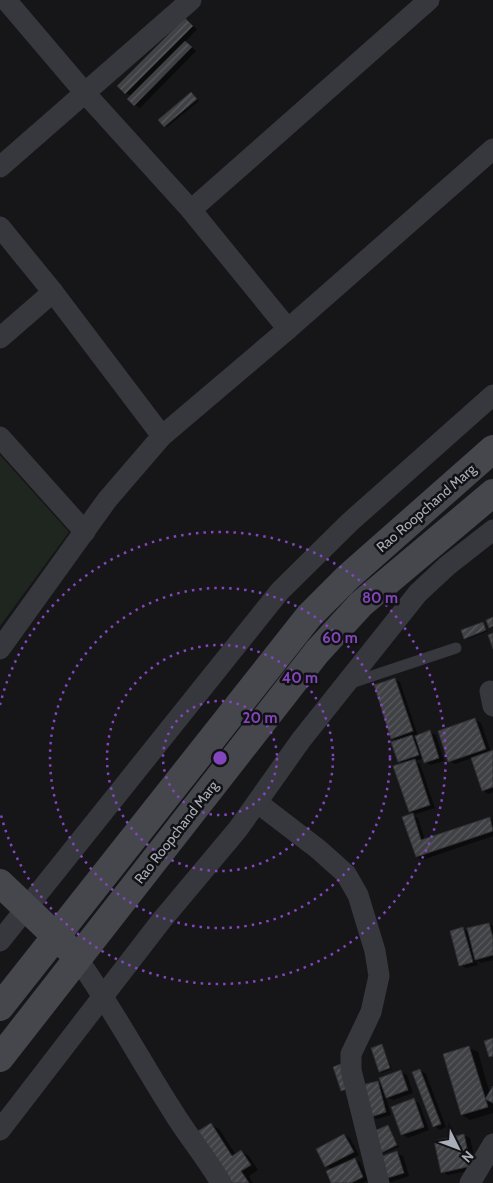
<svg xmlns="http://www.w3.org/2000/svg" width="493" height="1183" viewBox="0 0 493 1183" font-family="Cabin,sans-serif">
<defs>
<pattern id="building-hatch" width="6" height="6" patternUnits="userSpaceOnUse" patternTransform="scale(1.25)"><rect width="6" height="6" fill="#404145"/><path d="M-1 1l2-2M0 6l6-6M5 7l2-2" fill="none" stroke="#595a5e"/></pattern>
</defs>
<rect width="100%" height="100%" fill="#161618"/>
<polygon fill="#1e261f" points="0,455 69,532 0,626"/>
<g fill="#0007" fill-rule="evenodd">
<polygon points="185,19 197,29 185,42 196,51 140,108 135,105 132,96 126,93"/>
<polygon points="191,94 199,101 167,127 165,126"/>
<polygon points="483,623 488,631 468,639 465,638"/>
<path d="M395 679 400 682 418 736 430 732 436 735 444 761 431 765 425 762 424 758 415 761 420 764 435 808 413 815 418 818 425 840 490 818 493 820V836L422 860 417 857 404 818 415 814 410 811 404 764 399 761 398 741 392 738ZM416 735 418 740 411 736Z"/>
<polygon points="475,719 481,723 491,752 493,751 493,792 488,794 483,790 472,758 455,764 449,761"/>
<polygon points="489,924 493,926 493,960 481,963 476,960 478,965 466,968 460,965 463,929 469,932"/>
<polygon points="382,1045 392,1069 382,1073 380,1071"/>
<polygon points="469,1048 478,1052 490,1094 493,1088 493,1113 470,1120 462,1115"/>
<polygon points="420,1070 426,1074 446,1127 440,1130 434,1126"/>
<polygon points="401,1072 407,1075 413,1093 393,1100 386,1097 391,1115 377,1119 372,1116 378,1082 383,1085"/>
<polygon points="413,1100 419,1103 429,1130 408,1138 402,1134"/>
<polygon points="211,1125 219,1129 236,1155 241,1151 249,1156 258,1170 249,1176 253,1183 233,1183"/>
<polygon points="388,1126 399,1147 384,1153 382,1152"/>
<polygon points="344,1135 350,1138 359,1155 353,1158 360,1162 368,1180 363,1183 333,1183 332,1169 326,1166"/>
<polygon points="464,1135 470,1138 477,1169 448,1175 442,1172"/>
<polygon points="397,1153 403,1156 409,1176 388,1183 382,1180"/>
</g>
<g fill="url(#building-hatch)" stroke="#303034">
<polygon points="185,18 193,26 125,94 117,86"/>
<polygon points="185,41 192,47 134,106 127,99"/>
<polygon points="191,92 197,99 164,127 158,120"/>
<polygon points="493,617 493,626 489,628 486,620"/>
<polygon points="483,622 486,630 464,639 461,630"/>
<polygon points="493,633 493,649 488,635"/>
<polygon points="395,678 413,731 391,739 374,685"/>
<polygon points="475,718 486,749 448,762 438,731"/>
<polygon points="430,730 439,758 424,763 415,736"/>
<polygon points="412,735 419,755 398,762 391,742"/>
<polygon points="493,750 493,787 482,791 471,758"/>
<polygon points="415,759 430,805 409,812 393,766"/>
<polygon points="413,813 421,840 490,817 493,831 416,857 402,817"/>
<polygon points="489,923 493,938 493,955 475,960 467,928"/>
<polygon points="463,927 473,962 459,966 450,931"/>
<polygon points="493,1038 493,1056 489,1057 484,1041"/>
<polygon points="382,1044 390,1068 379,1072 371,1048"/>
<polygon points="469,1046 488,1107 461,1115 443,1054"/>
<polygon points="343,1063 352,1087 341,1091 333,1067"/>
<polygon points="420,1069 441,1124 433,1127 412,1072"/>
<polygon points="401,1070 408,1090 386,1098 379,1078"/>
<polygon points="378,1081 386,1112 371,1117 362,1085"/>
<polygon points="493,1086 493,1103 485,1099"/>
<polygon points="414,1098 424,1127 401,1135 391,1107"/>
<polygon points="211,1123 232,1156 241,1150 251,1165 241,1171 249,1183 232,1183 198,1131"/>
<polygon points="388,1125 397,1145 381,1153 372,1132"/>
<polygon points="344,1134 354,1152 325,1167 316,1149"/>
<polygon points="464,1134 471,1166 441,1173 434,1141"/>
<polygon points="397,1151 404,1173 381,1180 374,1159"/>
<polygon points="355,1158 363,1177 351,1183 331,1183 326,1171"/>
</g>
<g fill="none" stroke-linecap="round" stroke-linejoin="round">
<polyline stroke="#37383d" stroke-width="11" points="348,684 456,648"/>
<g stroke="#37383d" stroke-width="21">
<polyline points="6,0 85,93 191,210 288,329"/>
<polyline points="0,167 191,0"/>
<polyline points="191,210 429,0"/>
<polyline points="0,227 53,292 162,436"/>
<polyline points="0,338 53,292"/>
<polyline points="0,437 85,532"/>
<polyline points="0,649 107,500 162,436 288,329 493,149"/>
<polyline points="490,691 493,706"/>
<polyline points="258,803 318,849 346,874 358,895 375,951 379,976 371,1012 351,1054 351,1070 379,1183"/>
<polyline points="0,941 280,591 350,522 493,395"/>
<path d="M77 958C112 1007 140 1060 172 1110 187 1135 206 1157 221 1183"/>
<polyline points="0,1130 161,921 238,829 301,740 418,593 447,566 493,530"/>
<polyline points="470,1183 493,1144"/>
</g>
<g stroke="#45474d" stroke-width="28">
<polyline points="0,883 68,948"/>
<polyline points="0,1007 309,616 348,577 493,449"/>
<polyline points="0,1058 317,652 361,604 493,493"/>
</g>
</g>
<g fill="none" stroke="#8446be" stroke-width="2.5" stroke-dasharray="2.5 5">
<circle cx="220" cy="758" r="57"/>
<circle cx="220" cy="758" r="113"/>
<circle cx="220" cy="758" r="170"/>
<path d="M0 705A226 226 0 1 1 0 811"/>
</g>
<g text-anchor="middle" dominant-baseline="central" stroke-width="5" stroke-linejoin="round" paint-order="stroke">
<g font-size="14" fill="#a8adb8" stroke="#111113">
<text transform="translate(426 508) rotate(-41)">Rao Roopchand Marg</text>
<text transform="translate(176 832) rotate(-52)">Rao Roopchand Marg</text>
</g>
</g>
<circle cx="220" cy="758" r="8" fill="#8446be" stroke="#111113" stroke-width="2.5"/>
<g font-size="15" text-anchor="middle" font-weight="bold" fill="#8446be" stroke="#111113" stroke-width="5" stroke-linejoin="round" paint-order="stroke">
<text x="380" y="603">80 m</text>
<text x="340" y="643">60 m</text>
<text x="300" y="683">40 m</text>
<text x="260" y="723">20 m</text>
</g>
<g transform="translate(458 1148) rotate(132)" stroke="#111113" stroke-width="4" paint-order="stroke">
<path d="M0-4L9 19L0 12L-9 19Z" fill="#a8adb8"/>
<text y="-8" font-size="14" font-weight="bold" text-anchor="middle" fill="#a8adb8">N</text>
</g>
</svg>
